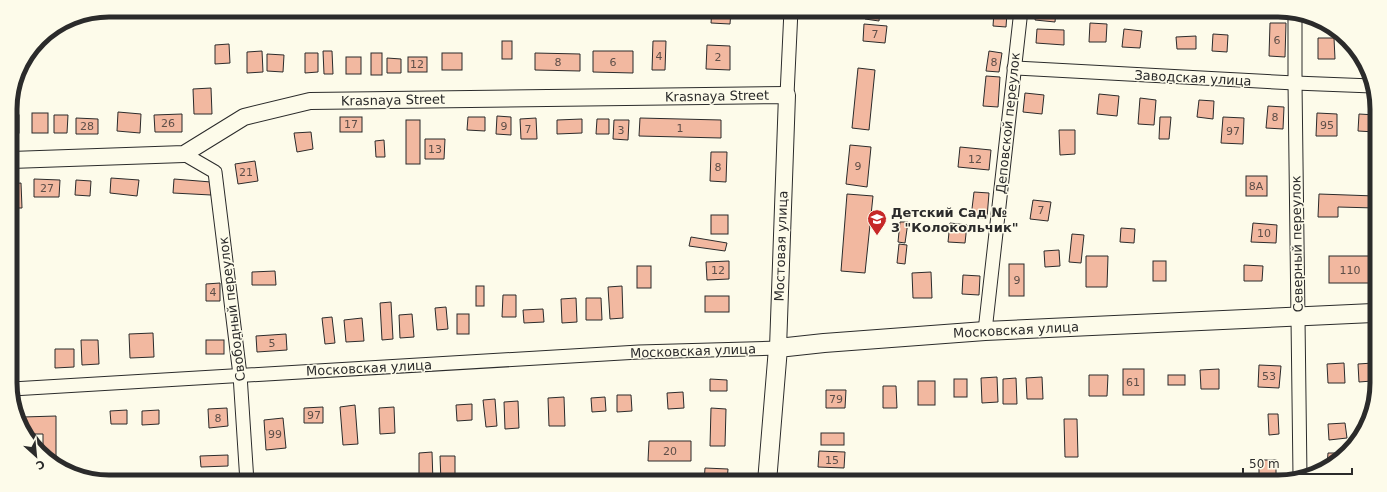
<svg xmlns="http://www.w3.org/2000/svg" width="1387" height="492" viewBox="0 0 1387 492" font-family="'DejaVu Sans',sans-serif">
<rect width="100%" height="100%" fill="#fdfbea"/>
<g fill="#f2b8a0" stroke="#2b2b2b">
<polygon points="662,10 693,10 693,15 662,14"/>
<polygon points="712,10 731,10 730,24 711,23"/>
<polygon points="866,10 880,10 879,21 865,19"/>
<polygon points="1036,10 1056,10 1055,22 1035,20"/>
<polygon points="994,12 1007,13 1006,27 993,26"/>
<polygon points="1320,22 1331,29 1320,29"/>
<polygon points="1090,23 1107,24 1106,42 1089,42"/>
<polygon points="1270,23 1286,23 1285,57 1269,56"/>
<polygon points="864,24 887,26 885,43 863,41"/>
<polygon points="1037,29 1064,30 1064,45 1036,43"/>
<polygon points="1124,29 1142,31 1140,48 1122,47"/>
<polygon points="1213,34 1228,35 1227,52 1212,51"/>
<polygon points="1196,36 1196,49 1177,49 1176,37"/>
<polygon points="1318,38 1334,38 1335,59 1318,59"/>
<rect x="502" y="41" width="10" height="18"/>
<polygon points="653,41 666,41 665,70 652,70"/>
<polygon points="229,44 230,63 215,64 215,45"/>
<polygon points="707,45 730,46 730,70 706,69"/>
<polygon points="262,51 263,72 247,73 247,52"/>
<polygon points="323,51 332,51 333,74 324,74"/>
<polygon points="593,51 633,51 633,73 593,72"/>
<polygon points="989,51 1002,53 999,72 986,71"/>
<polygon points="305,53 318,53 318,72 305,73"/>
<rect x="371" y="53" width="11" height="22"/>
<rect x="442" y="53" width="20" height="17"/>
<polygon points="535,53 580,54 580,71 535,70"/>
<polygon points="267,54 284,55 283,72 267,71"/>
<rect x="346" y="57" width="15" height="17"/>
<rect x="408" y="57" width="19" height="15"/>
<polygon points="387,58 401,59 401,73 387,73"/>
<polygon points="858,68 875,70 869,130 852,128"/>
<polygon points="986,76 1000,77 998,107 983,106"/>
<polygon points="211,88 212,114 194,114 193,89"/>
<polygon points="1025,93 1044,95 1042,114 1023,112"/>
<polygon points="1099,94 1119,96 1117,116 1097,114"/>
<polygon points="1140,98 1156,100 1154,125 1138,124"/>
<polygon points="1199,100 1214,101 1213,119 1197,117"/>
<polygon points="1268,106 1284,107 1283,129 1266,128"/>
<polygon points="118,112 141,114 140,133 117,131"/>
<rect x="32" y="113" width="16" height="20"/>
<polygon points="1317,113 1337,114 1337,136 1316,136"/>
<polygon points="182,114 182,132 155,132 154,115"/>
<polygon points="1359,114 1376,115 1375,132 1358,131"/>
<rect x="10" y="115" width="9" height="18"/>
<polygon points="54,115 68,115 67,133 54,133"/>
<polygon points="497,116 511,117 511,135 496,134"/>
<rect x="340" y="117" width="22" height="15"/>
<polygon points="468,117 485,117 485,131 467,130"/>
<polygon points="1160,117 1171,117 1169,139 1159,139"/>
<polygon points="1223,117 1244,118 1243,144 1221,143"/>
<polygon points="76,118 98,119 98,134 76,134"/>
<polygon points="536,118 537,139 521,139 520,119"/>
<polygon points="640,118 721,120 721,138 639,136"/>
<polygon points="582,119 582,133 557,134 557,120"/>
<polygon points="597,119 609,119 609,134 596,134"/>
<rect x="406" y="120" width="14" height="44"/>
<polygon points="614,120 629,120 628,140 613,139"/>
<polygon points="1059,130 1075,130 1075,154 1060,155"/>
<polygon points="311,132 313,149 297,152 294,133"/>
<polygon points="425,139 445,139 444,159 425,159"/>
<polygon points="384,140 385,157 376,157 375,141"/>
<polygon points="850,145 871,147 867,187 846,184"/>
<polygon points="960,147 991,150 989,170 958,167"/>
<polygon points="711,152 727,152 726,182 710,181"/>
<polygon points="255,161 258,181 238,184 235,164"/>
<rect x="1246" y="176" width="21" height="20"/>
<polygon points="111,178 139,180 137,196 110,193"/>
<polygon points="34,179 60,180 59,197 34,197"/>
<polygon points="174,179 211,182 211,195 173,193"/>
<polygon points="76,180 91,181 90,196 75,195"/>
<polygon points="21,183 22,208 11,208 11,184"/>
<polygon points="974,192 989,193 987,218 971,217"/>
<polygon points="847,194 873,196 865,273 841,271"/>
<polygon points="1319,194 1375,196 1375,208 1338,207 1338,217 1318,217"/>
<polygon points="1033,200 1051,202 1048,221 1030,219"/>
<rect x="711" y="215" width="17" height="19"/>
<polygon points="900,222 908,222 905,243 898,242"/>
<polygon points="950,223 967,225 965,243 948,242"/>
<polygon points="1253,223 1277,225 1276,243 1251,242"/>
<polygon points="1121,228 1135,229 1134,243 1120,242"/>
<polygon points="1072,234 1084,235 1081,263 1069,262"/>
<polygon points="691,237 727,243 725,251 689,246"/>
<polygon points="899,244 907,245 905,264 897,263"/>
<polygon points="1059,250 1060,266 1045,267 1044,251"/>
<polygon points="1086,256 1108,256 1107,287 1086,287"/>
<rect x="1329" y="256" width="42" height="27"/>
<polygon points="729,261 729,279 707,280 706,262"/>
<rect x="1153" y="261" width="13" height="20"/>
<rect x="1009" y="264" width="15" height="32"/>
<polygon points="1244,265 1263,266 1262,281 1244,281"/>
<rect x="637" y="266" width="14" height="22"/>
<polygon points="275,271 276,285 252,285 252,272"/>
<polygon points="931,272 932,298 913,298 912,273"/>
<polygon points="963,275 980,276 979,295 962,294"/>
<polygon points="220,283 220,301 206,301 206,284"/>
<rect x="476" y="286" width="8" height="20"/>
<polygon points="622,286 623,318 610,319 608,287"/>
<polygon points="503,295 516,295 516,317 502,317"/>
<rect x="705" y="296" width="24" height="16"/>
<polygon points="576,298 577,322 562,323 561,299"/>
<polygon points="586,298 601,298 602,320 586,320"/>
<polygon points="391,302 393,339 382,340 380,303"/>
<polygon points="446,307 448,329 437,330 435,308"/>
<polygon points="543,309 544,322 524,323 523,310"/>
<polygon points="412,314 414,337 400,338 399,315"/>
<rect x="457" y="314" width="12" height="20"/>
<polygon points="332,317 335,343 325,344 322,318"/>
<polygon points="362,318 364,341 346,342 344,320"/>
<polygon points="153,333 154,357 130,358 129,334"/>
<polygon points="286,334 287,350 257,352 256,336"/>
<polygon points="81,340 98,340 99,364 82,365"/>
<rect x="206" y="340" width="18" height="14"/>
<polygon points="55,349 74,349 74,367 55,368"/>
<polygon points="1344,363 1345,383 1328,383 1327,364"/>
<polygon points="1373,363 1372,381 1359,382 1358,364"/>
<polygon points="1259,365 1281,366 1279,388 1258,387"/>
<rect x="1123" y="369" width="21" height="26"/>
<polygon points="1219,369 1219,389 1201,389 1200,370"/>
<polygon points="1089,375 1108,375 1107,396 1089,396"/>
<rect x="1168" y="375" width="17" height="10"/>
<polygon points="997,377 998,402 982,403 981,378"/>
<polygon points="1042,377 1043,399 1027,399 1026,378"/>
<polygon points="1016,378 1017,404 1003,404 1003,379"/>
<polygon points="710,379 727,380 727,391 710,391"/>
<rect x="954" y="379" width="13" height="18"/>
<rect x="918" y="381" width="17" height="24"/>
<polygon points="883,386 896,386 897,408 883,408"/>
<polygon points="826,390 846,390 845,408 826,408"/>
<polygon points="683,392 684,408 668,409 667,393"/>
<polygon points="617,395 631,395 632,411 617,412"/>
<polygon points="564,397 565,426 549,426 548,398"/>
<polygon points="605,397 606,411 592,412 591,398"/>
<polygon points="495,399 497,426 486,427 483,400"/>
<polygon points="518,401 519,428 505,429 504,402"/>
<polygon points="472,404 472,420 457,421 456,405"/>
<polygon points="355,405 358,444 343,445 340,407"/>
<polygon points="323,407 323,423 304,423 304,408"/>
<polygon points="394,407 395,433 380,434 379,408"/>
<polygon points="227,408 228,426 209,428 208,409"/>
<polygon points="711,408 726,409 725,446 710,446"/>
<polygon points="127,410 127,424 111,424 110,411"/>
<polygon points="159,410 159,424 142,425 142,411"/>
<polygon points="1268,414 1278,414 1279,434 1269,435"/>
<polygon points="56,416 56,463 43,454 43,434 27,434 23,426 23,417"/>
<polygon points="283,418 286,448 266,450 264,420"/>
<polygon points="1064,419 1077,419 1078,457 1065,457"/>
<polygon points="1345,423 1347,438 1329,440 1328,424"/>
<rect x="821" y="433" width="23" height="12"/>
<polygon points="649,441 691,441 691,461 648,461"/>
<polygon points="819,451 845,452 844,468 818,467"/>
<polygon points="432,452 433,482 419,482 419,453"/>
<polygon points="1328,453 1345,453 1338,462 1327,466"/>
<polygon points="228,455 228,466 201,467 200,456"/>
<polygon points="440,456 455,456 455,482 441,482"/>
<rect x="1259" y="460" width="17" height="19"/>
<polygon points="705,468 728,469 727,482 704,482"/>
</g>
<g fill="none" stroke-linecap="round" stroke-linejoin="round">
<defs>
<g id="minor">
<polyline points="1295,13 1295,83 1300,476"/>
<polyline points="1014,68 1295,83 1372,86"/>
<polyline points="787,95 791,10"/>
<polyline points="184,154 215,172 240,375 247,482"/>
<polyline points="985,331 1021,10"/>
<polyline points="12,389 639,352 778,348"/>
</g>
<polyline id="tertiary" points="11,160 184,154 244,117 310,101 787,95 778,348"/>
<polyline id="secondary" points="767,482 778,348 824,343 985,331 1373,313"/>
</defs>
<use href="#minor" stroke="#2b2b2b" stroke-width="15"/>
<use href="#tertiary" stroke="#2b2b2b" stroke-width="18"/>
<use href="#secondary" stroke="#2b2b2b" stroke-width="20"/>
<use href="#minor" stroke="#fdfbea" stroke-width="13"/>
<use href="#tertiary" stroke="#fdfbea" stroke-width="16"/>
<use href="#secondary" stroke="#fdfbea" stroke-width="18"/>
</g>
<defs>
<symbol id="school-pin" viewBox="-11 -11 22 30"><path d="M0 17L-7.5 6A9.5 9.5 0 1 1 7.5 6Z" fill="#c62828" stroke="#fdfbea"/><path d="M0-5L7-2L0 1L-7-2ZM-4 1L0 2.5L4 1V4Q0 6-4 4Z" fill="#fff"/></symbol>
</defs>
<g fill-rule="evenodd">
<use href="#school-pin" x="866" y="208" width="22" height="30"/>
</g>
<g text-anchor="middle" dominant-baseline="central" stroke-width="3" stroke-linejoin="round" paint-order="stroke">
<g font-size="11" fill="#5d4e48">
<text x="875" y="34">7</text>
<text x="1277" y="40">6</text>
<text x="659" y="56">4</text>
<text x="718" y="57">2</text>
<text x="558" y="62">8</text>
<text x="613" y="62">6</text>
<text x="994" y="62">8</text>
<text x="417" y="64">12</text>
<text x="1275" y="117">8</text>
<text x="168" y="123">26</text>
<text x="351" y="124">17</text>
<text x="1327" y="125">95</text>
<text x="87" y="126">28</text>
<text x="504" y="126">9</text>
<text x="680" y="128">1</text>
<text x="528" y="129">7</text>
<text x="621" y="130">3</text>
<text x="1233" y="131">97</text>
<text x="435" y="149">13</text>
<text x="975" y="159">12</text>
<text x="858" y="166">9</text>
<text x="718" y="167">8</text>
<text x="246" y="172">21</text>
<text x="1256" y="186">8А</text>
<text x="47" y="188">27</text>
<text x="1041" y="210">7</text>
<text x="1264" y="233">10</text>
<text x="718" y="270">12</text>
<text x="1350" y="270">110</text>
<text x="1017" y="280">9</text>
<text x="213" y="292">4</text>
<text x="272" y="343">5</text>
<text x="1269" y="376">53</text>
<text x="1133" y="382">61</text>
<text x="836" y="399">79</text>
<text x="314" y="415">97</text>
<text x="218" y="418">8</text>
<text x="275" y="434">99</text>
<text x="670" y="451">20</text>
<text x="832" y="460">15</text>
</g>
<g font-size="13" fill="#2b2b2b" stroke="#fdfbea">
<text transform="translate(1193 78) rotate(3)">Заводская улица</text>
<text transform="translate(717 96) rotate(-1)">Krasnaya Street</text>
<text transform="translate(393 100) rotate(-1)">Krasnaya Street</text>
<text transform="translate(1008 123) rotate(-84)">Деповской переулок</text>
<text transform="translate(1297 244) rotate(-91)">Северный переулок</text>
<text transform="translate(781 246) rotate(-88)">Мостовая улица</text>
<text transform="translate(232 309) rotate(-97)">Свободный переулок</text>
<text transform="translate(1016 330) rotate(-3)">Московская улица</text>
<text transform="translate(693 351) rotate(-2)">Московская улица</text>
<text transform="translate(369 368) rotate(-3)">Московская улица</text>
</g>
<g font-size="13" font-weight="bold" fill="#2b2b2b" stroke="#fdfbea" text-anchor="start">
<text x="891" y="212">Детский Сад №<tspan x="891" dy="15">3 "Колокольчик"</tspan></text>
</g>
</g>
<path d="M0 0H1387V492H0ZM109 17H1278A92 92 0 0 1 1370 109V383A92 92 0 0 1 1278 475H109A92 92 0 0 1 17 383V109A92 92 0 0 1 109 17Z" fill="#fdfbea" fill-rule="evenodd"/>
<path fill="none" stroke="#2b2b2b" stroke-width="5" d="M109 17H1278A92 92 0 0 1 1370 109V383A92 92 0 0 1 1278 475H109A92 92 0 0 1 17 383V109A92 92 0 0 1 109 17Z"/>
<g transform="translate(36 456) rotate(153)" stroke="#fdfbea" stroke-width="3" paint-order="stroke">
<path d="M0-3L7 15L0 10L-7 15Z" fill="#2b2b2b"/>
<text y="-6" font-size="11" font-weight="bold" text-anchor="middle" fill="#2b2b2b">С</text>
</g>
<path d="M1243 468v6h109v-6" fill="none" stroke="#2b2b2b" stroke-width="2"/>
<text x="1249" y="468" font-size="12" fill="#2b2b2b" stroke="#fdfbea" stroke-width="3" paint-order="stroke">50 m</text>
</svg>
